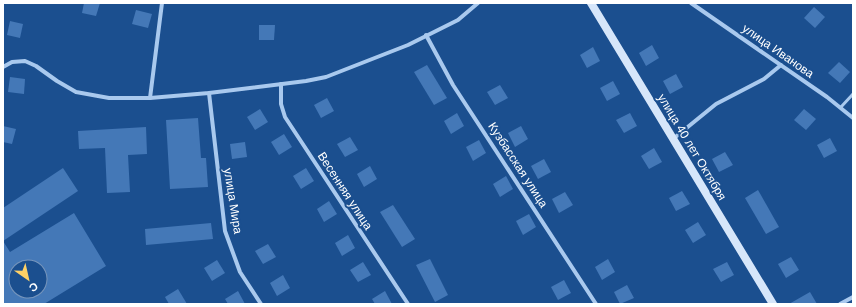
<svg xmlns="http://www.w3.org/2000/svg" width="856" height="307" viewBox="0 0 856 307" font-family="Helvetica,sans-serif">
<rect width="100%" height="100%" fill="#1b4f8f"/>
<g fill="#4478b7" fill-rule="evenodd">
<polygon points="84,3 100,3 96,16 82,13"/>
<polygon points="814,7 825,17 815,28 804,18"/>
<polygon points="136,10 152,14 148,28 132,24"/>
<polygon points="10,21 23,24 20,38 7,35"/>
<polygon points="259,25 275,25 274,40 259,40"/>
<polygon points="652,45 659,58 646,66 639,53"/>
<polygon points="593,47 600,61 587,68 580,55"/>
<polygon points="839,62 850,72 840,83 828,73"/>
<polygon points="427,65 447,98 434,105 414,72"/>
<polygon points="676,74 683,87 670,94 663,81"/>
<polygon points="10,77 25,79 24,94 8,92"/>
<polygon points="613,81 620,94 607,101 600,88"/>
<polygon points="500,85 508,98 495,105 487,92"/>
<polygon points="327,98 334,111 321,118 314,105"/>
<polygon points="260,109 268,122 255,130 247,117"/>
<polygon points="804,109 816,119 806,130 794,120"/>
<polygon points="457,113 464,126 451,134 444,121"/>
<polygon points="630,113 637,126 624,133 616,120"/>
<polygon points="198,118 201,158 206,158 208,187 170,189 166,120"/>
<polygon points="3,126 16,129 12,144 3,142"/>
<polygon points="521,126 528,139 515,147 508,133"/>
<polygon points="146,127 147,154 128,155 130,192 107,193 105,148 79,149 78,131"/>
<polygon points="284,134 292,147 279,155 271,142"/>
<polygon points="350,137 358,150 345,157 337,144"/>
<polygon points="830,138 837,151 824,158 817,145"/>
<polygon points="479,140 486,153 473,161 466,147"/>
<polygon points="245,142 247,157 232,159 230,144"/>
<polygon points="654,148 662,162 649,169 641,156"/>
<polygon points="725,152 733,165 719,172 712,159"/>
<polygon points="544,159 551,172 538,179 531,166"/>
<polygon points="370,166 377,179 364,187 357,174"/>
<polygon points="63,168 78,191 3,241 3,208"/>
<polygon points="306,168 314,181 301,189 293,176"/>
<polygon points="506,176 513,189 500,197 493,184"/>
<polygon points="758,190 779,227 766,234 745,198"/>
<polygon points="682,191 690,204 676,211 669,198"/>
<polygon points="565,192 573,205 559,213 552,199"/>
<polygon points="329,201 337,214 324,222 317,209"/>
<polygon points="393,205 415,239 402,247 380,212"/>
<path d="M74 213 106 266 44 304H3V241L10 252ZM16 267H40V291H16Z"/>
<polygon points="529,214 536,227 523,235 516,221"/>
<polygon points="698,222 706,235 693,243 685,230"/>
<polygon points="211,223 213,239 146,245 145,229"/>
<polygon points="348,235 355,248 342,256 335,243"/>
<polygon points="268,244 276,257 263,264 255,251"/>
<polygon points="791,257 799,270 786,278 778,264"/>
<polygon points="430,259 448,295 435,302 416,265"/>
<polygon points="608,259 615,272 602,280 595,267"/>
<polygon points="217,260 225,273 212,281 204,268"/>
<polygon points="363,262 371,275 358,282 350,270"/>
<polygon points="727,262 734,275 721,282 713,269"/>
<polygon points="283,275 290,288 277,296 270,283"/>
<polygon points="564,280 571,293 558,300 551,287"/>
<polygon points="627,285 634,298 620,304 614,292"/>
<polygon points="178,289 187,304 169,304 165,297"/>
<polygon points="238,291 245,304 228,304 225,299"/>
<polygon points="385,291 392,304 375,304 372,299"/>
<polygon points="810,292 817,304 789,304"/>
</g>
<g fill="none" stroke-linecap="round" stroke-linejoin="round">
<polyline stroke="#a9c9ee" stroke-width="3" points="841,107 853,94"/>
<g stroke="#a9c9ee" stroke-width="4">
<polyline points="691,3 827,97 853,118"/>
<polyline points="426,35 453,85 596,304"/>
<polyline points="3,67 12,62 25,61 36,66 57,81 76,92 109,98 150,98 209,93 306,81 326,77 408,45 458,20 478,3"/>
<polyline points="281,84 281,104 285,117 408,304"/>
<polyline points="209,93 225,231 240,272 261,304"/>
<polyline points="150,98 162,3"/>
<polyline points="673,139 716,104 764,79 781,65"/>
<polyline points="840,304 853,297"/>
</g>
<polyline stroke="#d6e6fa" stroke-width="8" points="591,3 773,304"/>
</g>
<g text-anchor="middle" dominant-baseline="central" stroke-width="4" stroke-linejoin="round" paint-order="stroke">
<g font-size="12" fill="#fff" stroke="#1b4f8f">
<text transform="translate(778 51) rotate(35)">улица Иванова</text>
<text transform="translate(692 147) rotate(59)">улица 40 лет Октября</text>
<text transform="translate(518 165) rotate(57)">Кузбасская улица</text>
<text transform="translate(345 191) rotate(57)">Весенняя улица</text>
<text transform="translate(233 201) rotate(81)">улица Мира</text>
</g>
</g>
<rect width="856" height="307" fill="none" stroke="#ffffff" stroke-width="8"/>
<g transform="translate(28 279) rotate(146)"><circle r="19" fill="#1b4f8f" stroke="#7695bc"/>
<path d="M0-3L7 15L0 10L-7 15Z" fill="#ffd166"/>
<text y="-6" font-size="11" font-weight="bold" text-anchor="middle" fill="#ffffff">С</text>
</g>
</svg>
